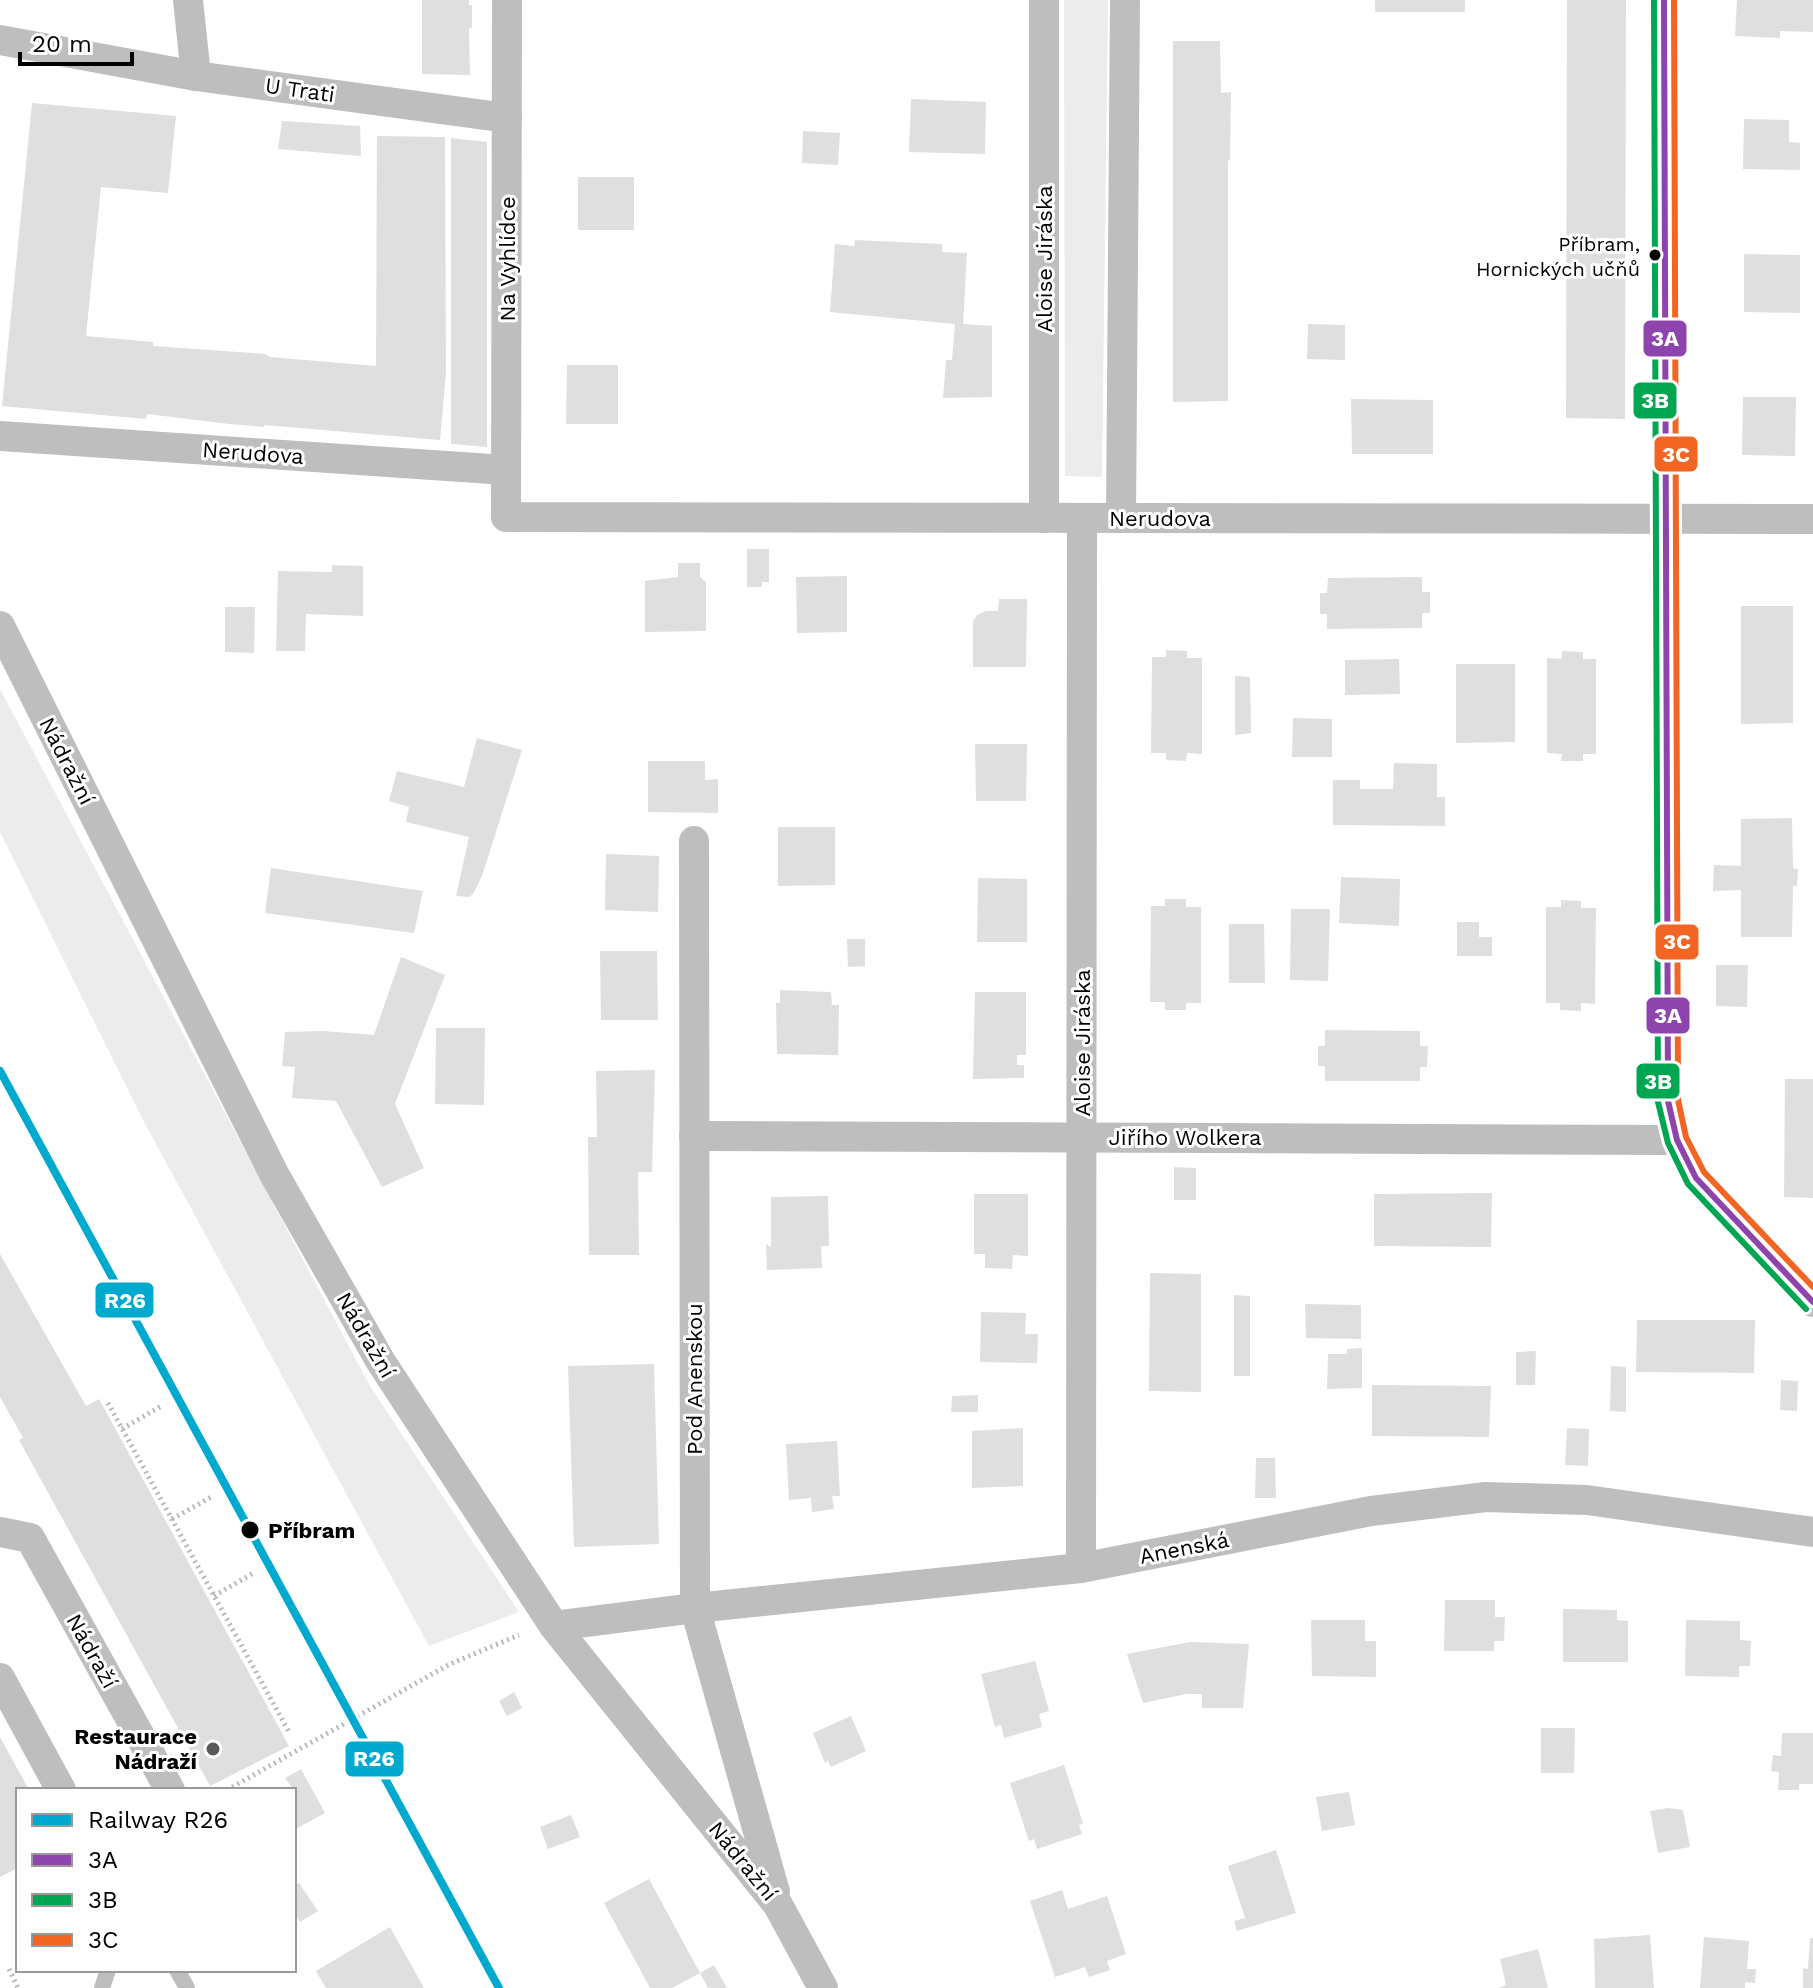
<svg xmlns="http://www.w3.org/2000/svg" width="1813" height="1988" viewBox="0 0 1813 1988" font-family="'Work Sans',sans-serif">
<rect width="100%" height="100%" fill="#fff"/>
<g fill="#ececec">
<polygon points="1064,0 1108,0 1102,477 1065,476"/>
<polygon points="0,689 370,1386 519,1612 429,1646 143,1120 0,832"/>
</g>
<g fill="#dfdfdf">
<polygon points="422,0 469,0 469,5 472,5 472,28 469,28 470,75 422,74"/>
<rect x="1375" y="0" width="90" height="12"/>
<polygon points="1567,0 1626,0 1625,419 1566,418"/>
<polygon points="1737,0 1813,0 1813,32 1780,31 1780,38 1735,36"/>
<polygon points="1173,41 1220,41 1221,93 1231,92 1230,161 1228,160 1228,401 1173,402"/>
<polygon points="911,99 986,102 985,154 909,152"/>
<polygon points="32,103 176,116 168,193 101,187 86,336 153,342 153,346 265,354 270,357 376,366 377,136 445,137 446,373 440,440 264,425 264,427 230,424 147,414 146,419 2,406"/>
<polygon points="1744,119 1789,120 1789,142 1800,143 1800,170 1743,169"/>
<polygon points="282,121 360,126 361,156 278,149"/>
<polygon points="803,131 840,133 838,165 802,163"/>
<polygon points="451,138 487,142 487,447 451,444"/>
<rect x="578" y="177" width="56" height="53"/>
<polygon points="855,240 942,244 942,252 967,253 963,324 992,326 992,397 943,398 946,360 952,360 955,324 830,312 835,244 854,246"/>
<polygon points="1744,254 1800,255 1800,313 1744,312"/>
<polygon points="1308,324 1345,325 1345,360 1307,359"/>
<polygon points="567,365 618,365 618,424 566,424"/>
<polygon points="1743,397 1796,397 1795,456 1742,455"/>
<polygon points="1351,399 1433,400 1433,454 1352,454"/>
<polygon points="747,549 769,549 769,582 762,582 762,587 747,587"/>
<polygon points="678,563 700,563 700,577 706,582 706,631 645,632 645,581 678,577"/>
<polygon points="332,565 363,566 363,616 306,614 305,651 276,651 278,571 332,572"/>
<polygon points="847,576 847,632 797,633 796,577"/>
<polygon points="1422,577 1422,592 1430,592 1430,613 1422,613 1422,628 1327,629 1327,614 1320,614 1320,593 1327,593 1328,578"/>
<polygon points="999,599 1027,599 1026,667 973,667 973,621 977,615 986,611 998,611"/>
<polygon points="1741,606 1793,606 1793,723 1741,724"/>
<polygon points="225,607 255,607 254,653 225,652"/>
<polygon points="1166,650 1187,651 1187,658 1202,658 1202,754 1187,753 1186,761 1166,760 1166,753 1151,753 1152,657 1166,657"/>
<polygon points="1562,651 1583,652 1583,659 1596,659 1596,754 1583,754 1583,761 1561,761 1562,754 1547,753 1547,658 1562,659"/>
<polygon points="1399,659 1400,694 1345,695 1345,660"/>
<polygon points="1456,664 1515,664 1515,742 1456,743"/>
<polygon points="1235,676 1250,677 1251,733 1235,735"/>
<polygon points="1293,718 1332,719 1332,757 1292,757"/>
<polygon points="477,738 522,750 482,876 473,894 469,897 456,896 469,837 406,822 409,807 389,801 397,771 464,787"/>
<polygon points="975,744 1027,744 1026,801 976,801"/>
<polygon points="648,761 705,761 705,780 718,779 718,813 648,812"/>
<polygon points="1394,763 1437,764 1437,797 1445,797 1445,826 1333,825 1333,780 1360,780 1360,789 1393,789"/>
<polygon points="1792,818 1793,868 1798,869 1797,886 1793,886 1792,937 1741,937 1741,890 1713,891 1714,865 1741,866 1741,819"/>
<polygon points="778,827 835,827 835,885 778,886"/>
<polygon points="606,854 659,856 658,912 605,910"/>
<polygon points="271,868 423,891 414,933 265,913"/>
<polygon points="1341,877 1400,879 1399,926 1339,923"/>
<polygon points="978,878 1027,879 1027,942 977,942"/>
<polygon points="1165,899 1186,899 1186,907 1201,907 1201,1003 1186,1003 1186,1010 1165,1010 1165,1002 1150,1002 1151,906 1165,906"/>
<polygon points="1561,900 1581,901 1581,908 1596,908 1595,1004 1581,1003 1581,1011 1560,1010 1560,1003 1546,1003 1546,907 1561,907"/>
<polygon points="1291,909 1330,909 1328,981 1290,980"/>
<polygon points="1457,922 1479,922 1479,937 1492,937 1492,956 1457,956"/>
<polygon points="1229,924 1264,924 1265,983 1229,983"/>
<polygon points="847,939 865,939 865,966 848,967"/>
<polygon points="600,951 657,951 658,1020 601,1020"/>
<polygon points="401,957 445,975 395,1104 424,1168 382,1187 336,1101 292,1098 295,1067 282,1066 285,1032 324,1031 374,1035"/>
<polygon points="1716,965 1748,965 1747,1007 1716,1006"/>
<polygon points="780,990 831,992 832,1005 839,1005 838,1055 777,1054 776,1003 780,1003"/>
<polygon points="975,992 1026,992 1026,1055 1017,1055 1017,1065 1024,1065 1024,1078 973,1079"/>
<polygon points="436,1028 485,1028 484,1105 435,1104"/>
<polygon points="1325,1030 1420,1031 1420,1046 1428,1046 1427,1067 1420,1067 1420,1081 1325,1081 1325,1066 1318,1066 1318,1046 1325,1046"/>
<polygon points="655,1070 652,1172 638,1172 639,1255 589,1255 588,1137 597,1137 596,1071"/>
<polygon points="1785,1079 1813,1079 1813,1198 1784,1197"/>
<polygon points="1174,1167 1196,1168 1196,1200 1174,1200"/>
<polygon points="1492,1193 1491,1247 1374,1246 1374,1194"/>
<polygon points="974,1194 1028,1194 1028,1256 1013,1255 1012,1269 985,1268 985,1254 974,1254"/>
<polygon points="828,1196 829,1246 821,1246 822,1268 767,1270 766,1244 771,1247 771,1197"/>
<polygon points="0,1254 86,1406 99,1399 289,1746 210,1786 19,1440 23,1438 0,1397"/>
<polygon points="1150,1273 1201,1274 1201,1392 1149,1391"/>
<polygon points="1234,1295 1250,1296 1250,1376 1234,1376"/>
<polygon points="1305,1304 1361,1305 1361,1339 1306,1338"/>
<polygon points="981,1312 1026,1313 1025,1334 1038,1334 1037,1363 980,1362"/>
<polygon points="1637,1320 1755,1320 1754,1373 1636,1372"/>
<polygon points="1362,1348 1362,1388 1327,1389 1328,1354 1347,1354 1347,1349"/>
<polygon points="1536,1351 1535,1385 1516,1385 1516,1352"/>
<polygon points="654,1364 659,1544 574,1547 568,1366"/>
<polygon points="1611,1366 1626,1367 1626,1412 1610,1411"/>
<polygon points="1781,1380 1798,1381 1797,1411 1780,1410"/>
<polygon points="1372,1385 1491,1386 1489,1437 1372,1436"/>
<polygon points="978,1395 978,1412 951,1412 952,1396"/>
<polygon points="1023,1428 1023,1486 972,1488 972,1431"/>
<polygon points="1567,1428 1589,1429 1588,1466 1565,1465"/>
<polygon points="837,1441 840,1496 832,1496 834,1509 812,1512 811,1498 789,1500 786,1444"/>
<polygon points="1256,1458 1275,1458 1276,1498 1255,1498"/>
<polygon points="1445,1600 1495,1600 1495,1617 1505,1617 1504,1641 1494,1641 1494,1651 1444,1651"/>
<polygon points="1563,1609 1617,1610 1617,1620 1628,1621 1628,1662 1563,1662"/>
<polygon points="1311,1620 1365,1620 1365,1641 1376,1641 1376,1677 1312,1676"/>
<polygon points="1686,1620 1740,1621 1740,1640 1751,1641 1750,1666 1739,1666 1739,1677 1685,1676"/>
<polygon points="1190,1642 1249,1644 1243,1708 1202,1708 1202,1694 1186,1694 1143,1703 1127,1654"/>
<polygon points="1035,1661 1049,1711 1039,1714 1042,1727 1004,1738 1001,1725 995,1727 981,1674"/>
<polygon points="514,1692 522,1708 507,1716 499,1701"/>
<polygon points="851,1716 866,1751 831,1767 828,1761 825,1763 813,1733"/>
<polygon points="1541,1728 1575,1728 1574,1773 1541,1773"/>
<polygon points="1782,1733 1813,1733 1813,1784 1799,1784 1799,1790 1778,1790 1779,1772 1771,1771 1773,1755 1781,1756"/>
<polygon points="0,1737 29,1790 18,1790 18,1868 0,1877"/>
<polygon points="1064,1765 1083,1823 1079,1825 1082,1834 1037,1849 1034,1839 1029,1841 1010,1783"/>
<polygon points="301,1769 325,1813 294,1830 295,1797 294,1790 285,1778"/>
<polygon points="1349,1792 1355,1825 1322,1831 1316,1797"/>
<polygon points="1668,1808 1683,1810 1690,1847 1658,1853 1650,1811"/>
<polygon points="571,1815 580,1837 548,1849 540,1827"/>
<polygon points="1276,1850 1296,1913 1237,1931 1234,1921 1245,1918 1228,1866"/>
<polygon points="649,1879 700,1973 672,1988 650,1988 604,1903"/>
<polygon points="299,1883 318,1911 300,1922 294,1912 294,1886"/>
<polygon points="1062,1890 1068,1909 1107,1896 1126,1954 1107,1961 1110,1970 1089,1977 1085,1967 1055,1977 1030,1901"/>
<polygon points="390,1927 424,1988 326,1988 316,1971"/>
<polygon points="1650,1935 1654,1988 1595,1988 1594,1939"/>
<polygon points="1704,1937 1749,1941 1747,1969 1756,1969 1755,1983 1745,1982 1745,1988 1700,1988"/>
<polygon points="1810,1938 1813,1938 1813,1988 1803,1988 1803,1968 1808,1969"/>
<polygon points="1538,1949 1548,1988 1499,1988 1506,1985 1500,1959"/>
<polygon points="714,1965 727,1988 708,1988 700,1973"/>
</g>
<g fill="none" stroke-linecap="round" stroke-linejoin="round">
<g stroke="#b9b9b9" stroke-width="5" stroke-dasharray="2 4" stroke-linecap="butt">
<polyline points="108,1403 289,1732"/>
<polyline points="122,1429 163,1405"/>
<polyline points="172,1519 213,1496"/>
<polyline points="214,1596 255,1572"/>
<polyline points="227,1790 450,1664 519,1635"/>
<polyline points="9,1969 18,1988"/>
</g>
<g stroke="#bebebe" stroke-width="16">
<polyline points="177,1970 187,1988"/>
<polyline points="102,1988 108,1970"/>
</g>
<g stroke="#bebebe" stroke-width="30">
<polyline points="188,0 196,76"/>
<polyline points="507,0 506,517 1813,519"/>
<polyline points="1664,0 1668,1101 1677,1140 1696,1178 1813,1302"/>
<polyline points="0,40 196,76 507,118"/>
<polyline points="0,436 506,470"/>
<polyline points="1044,518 1044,0"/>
<polyline points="1121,518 1125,0"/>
<polyline points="0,626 274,1174 381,1362 554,1626 778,1905 823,1988"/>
<polyline points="694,841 695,1608 775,1892"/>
<polyline points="694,1136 1677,1140"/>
<polyline points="0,1532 30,1538 170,1790"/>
<polyline points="1081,1568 1082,518"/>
<polyline points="554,1626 695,1608 1081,1568 1371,1511 1486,1497 1587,1500 1813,1532"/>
<polyline points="0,1678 61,1790"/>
</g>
<defs>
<polyline id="bus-1" points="1664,0 1668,1101 1677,1140 1696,1178 1813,1302"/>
<polyline id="bus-2" points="1654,0 1658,1102 1668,1143 1688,1184 1806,1309"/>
<polyline id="bus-3" points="1674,0 1678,1100 1686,1137 1704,1172 1813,1287"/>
</defs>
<use href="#bus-1" stroke="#fff" stroke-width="12"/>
<use href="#bus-2" stroke="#fff" stroke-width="12"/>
<use href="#bus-3" stroke="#fff" stroke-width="12"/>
<use href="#bus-1" stroke="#8e44ad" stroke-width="6"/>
<use href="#bus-2" stroke="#00a651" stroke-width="6"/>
<use href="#bus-3" stroke="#f26522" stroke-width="6"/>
<defs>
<polyline id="rail-1" points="0,1071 499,1988"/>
</defs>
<use href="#rail-1" stroke="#fff" stroke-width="14"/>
<use href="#rail-1" stroke="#00a9ce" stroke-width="8"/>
</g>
<g fill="#000" stroke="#fff" stroke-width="3">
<circle cx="1655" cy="255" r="7"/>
<circle cx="250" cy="1530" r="10"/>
</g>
<circle fill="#595959" stroke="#fff" stroke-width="3" cx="213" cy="1749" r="8"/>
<g text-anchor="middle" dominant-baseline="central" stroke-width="6" stroke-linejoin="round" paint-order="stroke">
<g font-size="20" fill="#000" stroke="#fff" text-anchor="end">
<text x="1640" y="244">Příbram,<tspan x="1640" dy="25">Hornických učňů</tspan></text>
</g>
<g font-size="22" fill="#000" stroke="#fff">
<text transform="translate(300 90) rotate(8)">U Trati</text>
<text transform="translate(507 259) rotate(-90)">Na Vyhlídce</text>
<text transform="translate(1044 259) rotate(-90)">Aloise Jiráska</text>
<text transform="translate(253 453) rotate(4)">Nerudova</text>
<text x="1160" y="518">Nerudova</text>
<text transform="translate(67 761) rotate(63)">Nádražní</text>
<text transform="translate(1082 1043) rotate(-90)">Aloise Jiráska</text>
<text x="1185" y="1137">Jiřího Wolkera</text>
<text transform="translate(366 1335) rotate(60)">Nádražní</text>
<text transform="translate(694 1379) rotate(-90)">Pod Anenskou</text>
<text transform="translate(1184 1548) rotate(-11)">Anenská</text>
<text transform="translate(92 1651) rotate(61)">Nádraží</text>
<text transform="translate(743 1861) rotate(51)">Nádražní</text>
</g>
<g font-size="22" font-weight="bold" fill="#000" stroke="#fff" text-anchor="start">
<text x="268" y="1530">Příbram</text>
</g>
<g font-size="22" font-weight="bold" fill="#000" stroke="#fff" text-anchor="end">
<text x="197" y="1736">Restaurace<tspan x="197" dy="25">Nádraží</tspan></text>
</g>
</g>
<g stroke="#fff" stroke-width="3">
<rect x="1642" y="319" width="46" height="39" rx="8" fill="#8e44ad"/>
<rect x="1632" y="381" width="46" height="39" rx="8" fill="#00a651"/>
<rect x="1653" y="435" width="46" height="38" rx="8" fill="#f26522"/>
<rect x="1654" y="923" width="46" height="38" rx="8" fill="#f26522"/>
<rect x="1645" y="996" width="46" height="39" rx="8" fill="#8e44ad"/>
<rect x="1635" y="1062" width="46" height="38" rx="8" fill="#00a651"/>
<rect x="94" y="1281" width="61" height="38" rx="8" fill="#00a9ce"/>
<rect x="344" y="1740" width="61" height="38" rx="8" fill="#00a9ce"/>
</g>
<g font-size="22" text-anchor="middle" font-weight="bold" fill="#fff">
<text x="1665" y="346">3A</text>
<text x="1655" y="408">3B</text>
<text x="1676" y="462">3C</text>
<text x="1677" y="949">3C</text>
<text x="1668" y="1023">3A</text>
<text x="1658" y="1089">3B</text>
<text x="125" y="1308">R26</text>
<text x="374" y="1766">R26</text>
</g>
<rect x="16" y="1788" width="280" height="184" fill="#ffffff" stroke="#999999" stroke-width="2"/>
<rect x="32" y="1814" width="40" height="12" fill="#00a9ce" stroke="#999999" stroke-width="2"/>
<text x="88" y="1828" font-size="24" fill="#000000">Railway R26</text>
<rect x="32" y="1854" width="40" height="12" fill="#8e44ad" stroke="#999999" stroke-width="2"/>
<text x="88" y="1868" font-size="24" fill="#000000">3A</text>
<rect x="32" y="1894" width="40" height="12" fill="#00a651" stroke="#999999" stroke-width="2"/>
<text x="88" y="1908" font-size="24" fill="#000000">3B</text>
<rect x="32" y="1934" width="40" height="12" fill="#f26522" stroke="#999999" stroke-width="2"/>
<text x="88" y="1948" font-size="24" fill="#000000">3C</text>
<path d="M20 52v12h112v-12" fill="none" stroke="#000000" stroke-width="4"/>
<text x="32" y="52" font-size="24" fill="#000000" stroke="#ffffff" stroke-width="6" paint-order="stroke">20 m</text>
</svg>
